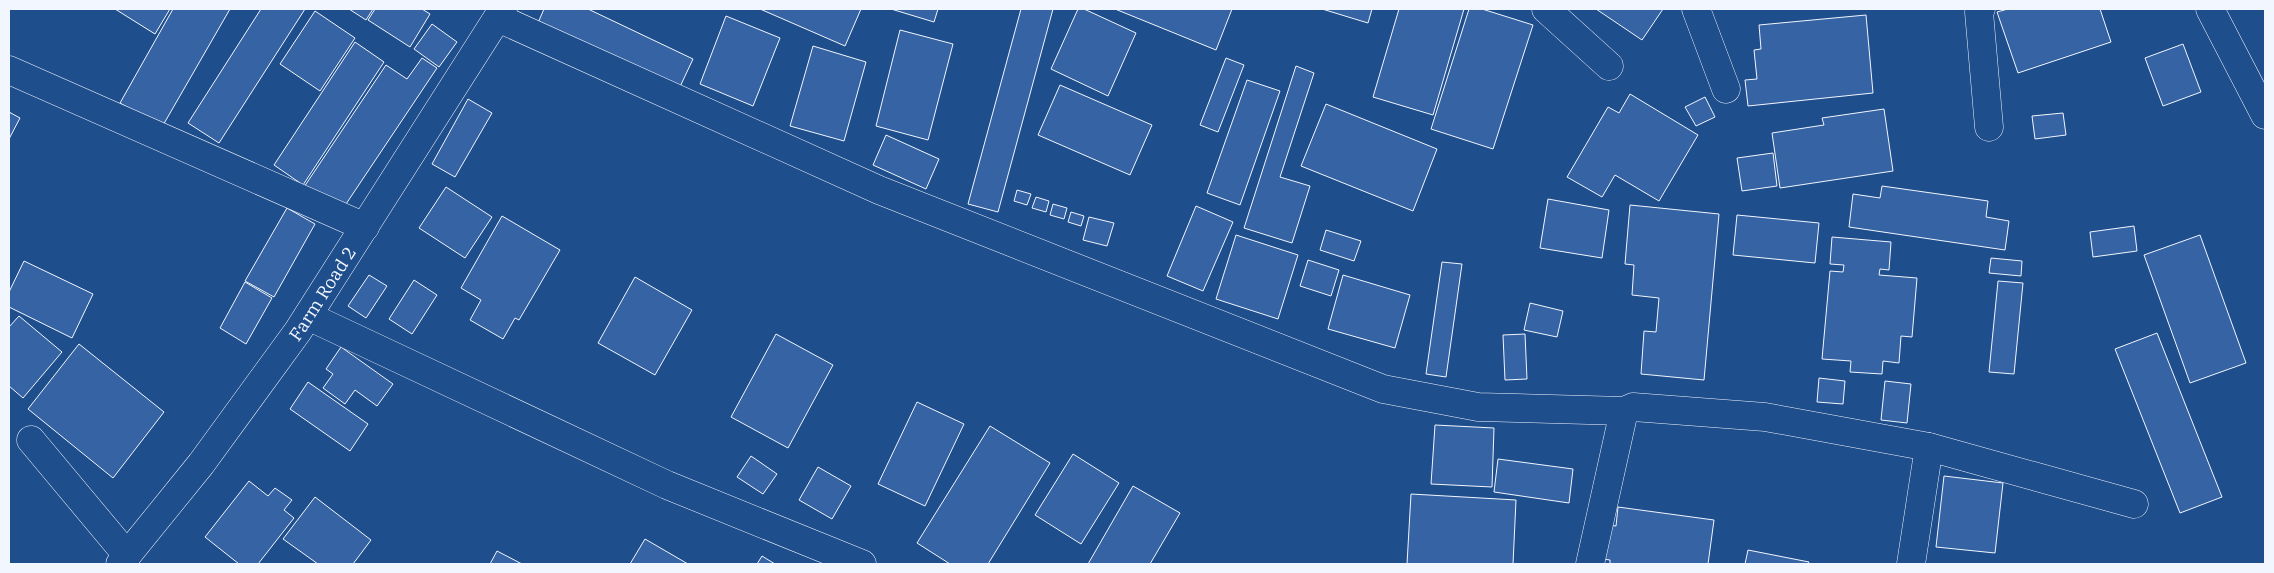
<svg xmlns="http://www.w3.org/2000/svg" width="2274" height="573" viewBox="0 0 2274 573" font-family="'IBM Plex Serif',serif">
<rect width="100%" height="100%" fill="#1f4e8c"/>
<g fill="#3563a3" stroke="#f2f6ff">
<polygon points="115,9 170,9 155,34"/>
<polygon points="173,9 230,9 162,127 120,103"/>
<polygon points="261,9 305,9 219,143 188,123"/>
<polygon points="349,9 373,9 366,20"/>
<polygon points="375,9 422,9 430,14 410,47 368,20"/>
<polygon points="544,9 588,9 693,59 678,91 537,25"/>
<polygon points="760,9 861,9 845,46"/>
<polygon points="891,9 938,9 934,22"/>
<polygon points="1021,9 1053,9 998,212 968,204"/>
<polygon points="1078,9 1084,9 1136,33 1108,96 1051,69"/>
<polygon points="1115,9 1232,9 1216,50"/>
<polygon points="1322,9 1372,9 1368,23"/>
<polygon points="1399,9 1464,9 1433,115 1373,97"/>
<polygon points="1469,9 1482,9 1533,25 1493,149 1431,129"/>
<polygon points="1596,9 1663,9 1642,40"/>
<polygon points="2008,9 2100,9 2111,42 2018,73 1997,12"/>
<polygon points="315,11 355,38 320,91 280,64"/>
<polygon points="1866,15 1873,93 1748,106 1745,80 1757,79 1754,50 1761,49 1759,25"/>
<polygon points="726,16 780,38 753,106 700,84"/>
<polygon points="432,24 457,42 439,67 414,49"/>
<polygon points="900,30 953,44 928,140 876,126"/>
<polygon points="355,42 384,62 303,185 274,165"/>
<polygon points="2183,44 2201,92 2163,106 2145,58"/>
<polygon points="813,46 866,62 844,141 790,126"/>
<polygon points="422,58 437,68 340,213 304,187 386,65 407,79"/>
<polygon points="1226,58 1244,65 1218,132 1200,125"/>
<polygon points="1296,66 1314,73 1280,177 1310,186 1292,243 1244,228"/>
<polygon points="1247,80 1280,91 1240,205 1207,193"/>
<polygon points="1060,85 1152,125 1130,175 1038,135"/>
<polygon points="1630,94 1698,135 1659,201 1615,175 1602,197 1567,177 1608,107 1619,113"/>
<polygon points="1705,97 1715,117 1696,126 1685,107"/>
<polygon points="468,99 492,113 455,177 432,164"/>
<polygon points="1326,104 1437,149 1413,211 1301,166"/>
<polygon points="1884,109 1893,171 1780,188 1772,133 1824,125 1822,118"/>
<polygon points="9,112 20,118 9,139"/>
<polygon points="2063,113 2066,135 2035,139 2032,116"/>
<polygon points="886,135 939,159 926,189 873,165"/>
<polygon points="1773,153 1777,186 1742,191 1737,158"/>
<polygon points="1882,186 1988,201 1986,217 2009,221 2005,250 1849,227 1853,194 1880,198"/>
<polygon points="446,187 492,217 465,258 419,228"/>
<polygon points="1017,190 1031,194 1027,205 1014,201"/>
<polygon points="1036,197 1049,201 1046,212 1032,208"/>
<polygon points="1548,199 1609,210 1602,258 1540,248"/>
<polygon points="1053,204 1067,208 1064,219 1050,215"/>
<polygon points="1630,205 1719,214 1704,380 1641,374 1644,331 1656,332 1659,298 1632,295 1634,265 1625,264"/>
<polygon points="1196,206 1233,222 1203,291 1167,276"/>
<polygon points="287,208 315,224 274,297 245,281"/>
<polygon points="1071,212 1084,216 1081,226 1068,222"/>
<polygon points="1737,215 1819,223 1815,263 1733,255"/>
<polygon points="502,216 560,250 519,320 515,318 503,339 470,320 481,300 461,288"/>
<polygon points="1089,217 1114,223 1107,246 1083,240"/>
<polygon points="2134,226 2137,251 2093,257 2090,232"/>
<polygon points="1326,230 1361,241 1354,261 1320,250"/>
<polygon points="1236,235 1298,255 1278,319 1216,299"/>
<polygon points="2200,235 2246,363 2190,383 2144,255"/>
<polygon points="1832,237 1891,242 1889,270 1880,269 1879,275 1917,278 1912,337 1901,336 1899,363 1883,361 1882,374 1850,372 1851,361 1822,359 1830,271 1843,272 1844,265 1830,264"/>
<polygon points="1991,258 2022,261 2021,276 1989,273"/>
<polygon points="1308,260 1339,270 1331,296 1300,286"/>
<polygon points="24,261 93,294 72,338 9,307 9,292"/>
<polygon points="1442,262 1462,264 1446,377 1426,374"/>
<polygon points="369,275 387,286 366,318 348,306"/>
<polygon points="1343,275 1410,295 1395,348 1328,329"/>
<polygon points="635,277 692,310 655,375 598,343"/>
<polygon points="414,280 437,295 412,334 389,319"/>
<polygon points="1998,281 2023,283 2014,374 1989,372"/>
<polygon points="245,282 272,298 246,344 220,328"/>
<polygon points="1530,303 1563,311 1557,337 1524,330"/>
<polygon points="19,316 62,352 23,398 9,386 9,327"/>
<polygon points="2157,333 2222,497 2180,513 2115,349"/>
<polygon points="776,334 833,365 788,448 731,417"/>
<polygon points="1525,334 1527,379 1505,380 1503,335"/>
<polygon points="79,344 164,412 113,478 28,409"/>
<polygon points="341,347 393,384 377,406 355,390 345,404 323,388 333,374 326,369"/>
<polygon points="1819,378 1845,381 1843,404 1817,402"/>
<polygon points="1885,381 1911,384 1907,423 1881,420"/>
<polygon points="308,382 368,424 350,451 290,409"/>
<polygon points="917,402 964,424 925,506 878,484"/>
<polygon points="1435,425 1494,428 1492,487 1431,484"/>
<polygon points="990,426 1050,463 988,564 950,564 917,543"/>
<polygon points="1073,454 1119,483 1081,544 1035,515"/>
<polygon points="751,456 777,474 763,494 737,477"/>
<polygon points="1498,459 1573,469 1569,503 1494,492"/>
<polygon points="818,467 851,486 832,519 799,500"/>
<polygon points="1944,476 2003,483 1995,553 1936,547"/>
<polygon points="249,481 268,496 275,488 292,500 284,510 294,518 258,564 239,564 205,537"/>
<polygon points="1133,486 1180,513 1150,564 1088,564"/>
<polygon points="1411,494 1516,500 1513,564 1407,564"/>
<polygon points="315,497 371,540 353,564 318,564 283,539"/>
<polygon points="1618,507 1714,520 1708,564 1610,564 1610,560 1595,558 1599,524 1616,526"/>
<polygon points="645,539 688,564 630,564"/>
<polygon points="1748,550 1809,562 1808,564 1745,564"/>
<polygon points="497,551 522,564 490,564"/>
<polygon points="762,556 775,564 757,564"/>
</g>
<g fill="none" stroke-linecap="round" stroke-linejoin="round">
<defs>
<g id="street">
<polyline points="1546,9 1609,66"/>
<polyline points="1696,9 1726,89"/>
<polyline points="1981,9 1979,12 1989,127"/>
<polyline points="2210,9 2265,115"/>
<polyline points="498,18 879,190 1383,389 1478,407 1624,411 1633,407 1765,417 1929,447 2134,504"/>
<polyline points="9,70 365,227"/>
<polyline points="308,316 667,485 862,564"/>
<polyline points="31,440 127,555"/>
<path id="s1" d="M120 564 201 464 298 331 503 9"/>
<polyline points="1590,564 1624,411"/>
<polyline points="1911,564 1929,447"/>
</g>
</defs>
<use href="#street" stroke="#f2f6ff" stroke-width="29"/>
<use href="#street" stroke="#1f4e8c" stroke-width="28"/>
</g>
<g text-anchor="middle" dominant-baseline="central" stroke-width="4" stroke-linejoin="round" paint-order="stroke">
<g font-size="18" fill="#f2f6ff" stroke="#1f4e8c">
<text stroke="none"><textPath href="#s1" startOffset="338">Farm Road 2</textPath></text>
</g>
</g>
<rect width="2274" height="573" fill="none" stroke="#f2f6ff" stroke-width="20"/>
</svg>
